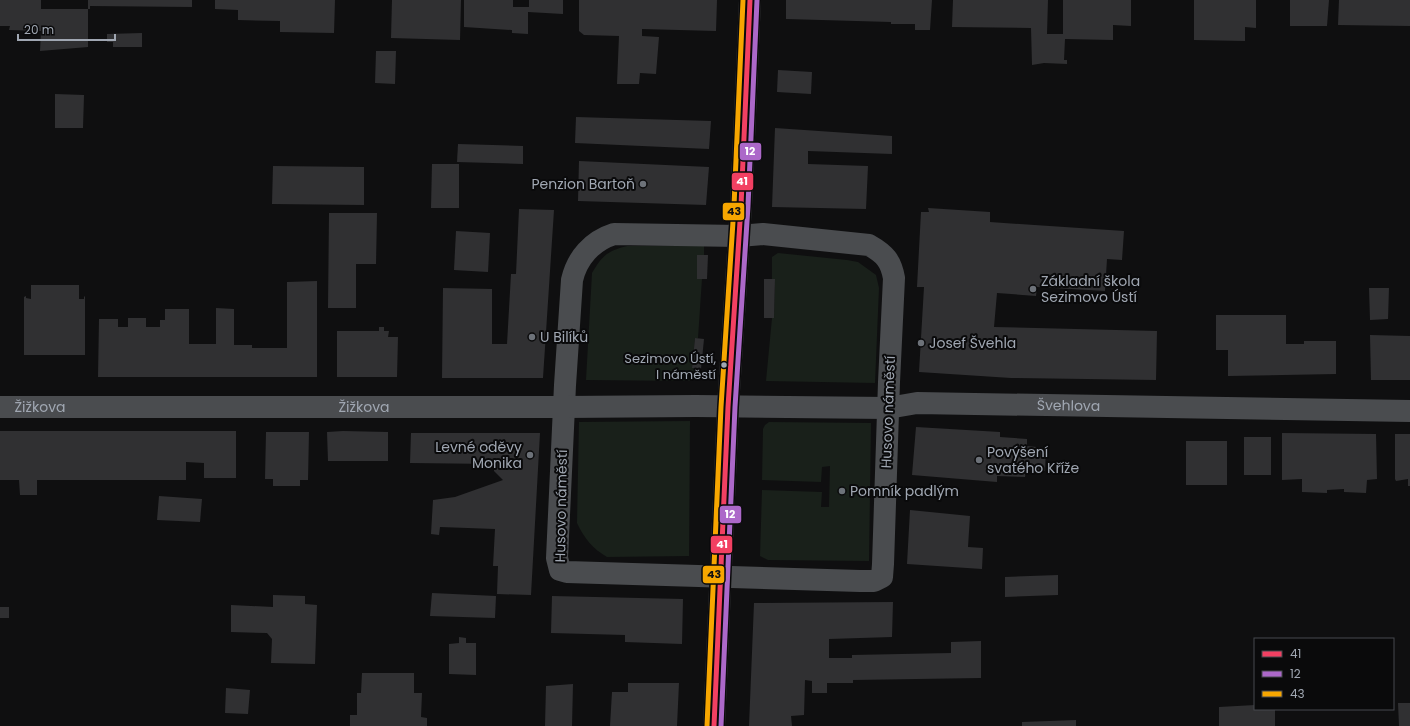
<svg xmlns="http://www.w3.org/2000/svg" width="1410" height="726" viewBox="0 0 1410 726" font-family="Poppins,sans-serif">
<rect width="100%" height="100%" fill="#0f0f10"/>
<g fill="#19201a">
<path d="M627 246H704V255H697V279H702L698 338H695L692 367 696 368 697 374 693 379 689 381 586 380 592 273C602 256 607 251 627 246Z"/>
<polygon points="778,253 847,260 858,262 876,275 879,288 875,383 766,381 772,318 774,318 775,280 772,280 772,257"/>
<path d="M690 421 689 556 607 557C593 549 584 538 577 523L579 422Z"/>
<polygon points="769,422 871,423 869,561 768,560 760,556 762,490 822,492 821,507 829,507 830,466 822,467 821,482 762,480 763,429 765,425"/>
</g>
<g fill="#303032">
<polygon points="0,0 41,0 41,9 88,9 88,47 40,51 41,31 9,30 10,26 0,26"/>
<polygon points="88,0 192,0 192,7 90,6 90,9 88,9"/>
<polygon points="215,0 335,0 334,33 280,32 280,21 238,20 238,10 215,9"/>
<polygon points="392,0 461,0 460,40 391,38"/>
<polygon points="464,0 513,0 513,7 529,7 529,0 563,0 563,14 528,12 528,34 512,33 512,30 464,27"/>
<polygon points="579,0 717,0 716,31 642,29 642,36 659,37 656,74 640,73 639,84 617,84 619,36 584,35 579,31"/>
<polygon points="786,0 932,0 930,30 915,30 915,24 891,24 891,22 786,19"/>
<polygon points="953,0 1048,0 1047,34 1063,34 1063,0 1131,0 1131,26 1113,25 1113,40 1065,39 1064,60 1067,60 1067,64 1044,63 1032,65 1031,28 952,27"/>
<polygon points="1194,0 1256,0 1256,28 1245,27 1245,41 1194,40"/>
<polygon points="1290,0 1329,0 1327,26 1290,26"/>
<polygon points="1339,0 1410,0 1410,26 1338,25"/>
<polygon points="142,33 142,47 113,47 113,42 107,42 107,34"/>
<polygon points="376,51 396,51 395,84 375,83"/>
<polygon points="778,70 812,72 811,94 777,92"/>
<polygon points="55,94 84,95 83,128 55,128"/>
<polygon points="576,117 711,121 709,149 575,143"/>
<polygon points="775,128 892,136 892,154 808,151 808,164 868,166 866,209 772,207"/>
<polygon points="458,144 523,146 523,164 457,162"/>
<polygon points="579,161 709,167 706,205 578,201"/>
<polygon points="432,164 459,164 459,208 431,208"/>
<polygon points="273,166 364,167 364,205 272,204"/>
<polygon points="928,208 990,212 990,222 1124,231 1122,260 1107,259 1105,291 1037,287 1036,296 997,293 994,327 1157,331 1156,380 1011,378 919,372 924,287 917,287 921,212 929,212"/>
<polygon points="519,209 554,210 543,378 442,378 443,288 492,289 492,344 507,344 511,274 516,274"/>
<polygon points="329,213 377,213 376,264 356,264 356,308 328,308"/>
<polygon points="456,231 490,233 488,272 454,270"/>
<polygon points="697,255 708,255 707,279 697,279"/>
<polygon points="764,279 775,279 774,318 764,318"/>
<polygon points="317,281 317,377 98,377 99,319 118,319 118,327 128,327 128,318 146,318 146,327 160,327 160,320 165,320 165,309 189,309 189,344 216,344 216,308 234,309 234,345 252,345 252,348 287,348 287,282"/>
<polygon points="31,285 79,285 79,299 84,299 84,297 85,296 85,355 24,355 24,297 26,296 26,298 31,299"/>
<polygon points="1369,288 1389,288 1388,319 1370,320"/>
<polygon points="1216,315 1286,315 1286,344 1304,344 1304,341 1336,341 1336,374 1228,376 1228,350 1216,350"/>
<polygon points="379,327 384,327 384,331 389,331 388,337 398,337 397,377 337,377 337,331 379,331"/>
<polygon points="1370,335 1410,336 1410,380 1371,380"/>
<polygon points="695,338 704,339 701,369 692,368"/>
<polygon points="916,427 1000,432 1000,437 1027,439 1027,446 1046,448 1045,471 1026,470 1025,477 997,476 997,482 912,475"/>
<polygon points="0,431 236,431 236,478 204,478 204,463 186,462 186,480 37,480 37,495 20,495 19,480 0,480"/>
<polygon points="343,431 388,432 388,461 328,461 327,432"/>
<polygon points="266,432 309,432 308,480 300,480 300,486 273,486 273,479 265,479"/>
<polygon points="411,433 540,433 531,595 497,594 498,566 493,566 495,529 440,527 439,535 431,534 433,500 455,497 503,480 494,471 494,464 410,463"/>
<polygon points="1282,433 1376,434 1377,479 1367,480 1366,493 1344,492 1344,489 1327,490 1327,493 1302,492 1302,479 1282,480"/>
<polygon points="1395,434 1410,434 1410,486 1408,486 1408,479 1396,481 1395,479"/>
<rect x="1244" y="437" width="27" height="38"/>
<rect x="1186" y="441" width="41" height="44"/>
<polygon points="159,496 202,499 200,522 157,520"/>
<polygon points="910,510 970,516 968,547 983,548 982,569 907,564"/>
<polygon points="1058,575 1058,595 1005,597 1005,577"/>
<polygon points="432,593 496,596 495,618 430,616"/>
<polygon points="273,595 305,596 305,604 317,605 315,664 271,663 272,639 267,633 231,632 231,605 273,607"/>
<polygon points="552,596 683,599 682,644 625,642 625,635 551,633"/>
<polygon points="893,602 892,637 829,639 829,658 852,658 852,655 951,653 951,642 981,641 981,678 853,680 853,683 827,683 827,693 812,693 812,681 805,680 804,715 791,716 792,726 749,726 754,603"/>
<rect x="0" y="607" width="9" height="11"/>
<polygon points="459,637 466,638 466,643 476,643 476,675 449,674 449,644 459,643"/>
<polygon points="362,673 414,673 414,693 422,693 421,717 427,718 427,726 350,726 350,715 357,715 357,693 361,693"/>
<polygon points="628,683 679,683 677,726 610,726 612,692 628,692"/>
<polygon points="573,684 572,726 545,726 546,686"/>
<polygon points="226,688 250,690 248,714 225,713"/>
<polygon points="1398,703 1410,703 1410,726 1399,726"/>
<polygon points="1255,705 1255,709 1275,709 1275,726 1219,726 1219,707"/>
<polygon points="1076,720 1076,726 1022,726 1022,722"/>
</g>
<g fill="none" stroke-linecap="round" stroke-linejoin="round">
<g stroke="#4a4c4f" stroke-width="22">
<path d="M614 234 739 236 763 234 869 245C885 254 891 261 894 278L889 382 883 564 882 577 874 581H860L567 572 560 570 557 558 565 385 572 280C577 258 592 241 614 234Z"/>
<path id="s1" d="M0 407H564L696 406 888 408 917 403 1410 411"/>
<polyline points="714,726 728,407 741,206 750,0"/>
</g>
<defs>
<polyline id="bus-1" points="714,726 728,407 741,206 750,0"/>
<polyline id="bus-2" points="721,726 735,407 748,206 757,0"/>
<polyline id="bus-3" points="707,726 721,407 734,206 743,0"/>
</defs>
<use href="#bus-1" stroke="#0a0a0b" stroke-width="8"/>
<use href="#bus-2" stroke="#0a0a0b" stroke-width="8"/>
<use href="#bus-3" stroke="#0a0a0b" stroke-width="8"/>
<use href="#bus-1" stroke="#f24062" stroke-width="5"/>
<use href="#bus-2" stroke="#ac68c9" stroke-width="5"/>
<use href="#bus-3" stroke="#f7a600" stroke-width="5"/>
</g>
<g fill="#6d7279" stroke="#0a0a0b" stroke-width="1.5">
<circle cx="643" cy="184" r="4"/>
<circle cx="1033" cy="289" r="4"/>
<circle cx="532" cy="337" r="4"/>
<circle cx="921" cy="343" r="4"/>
<circle cx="530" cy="455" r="4"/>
<circle cx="979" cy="460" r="4"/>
<circle cx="842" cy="491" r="4"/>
</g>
<circle fill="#a0a7b2" stroke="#0a0a0b" stroke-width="1.5" cx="724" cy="365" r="3.5"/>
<g text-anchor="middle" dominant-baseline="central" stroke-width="4" stroke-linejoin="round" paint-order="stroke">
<g font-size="13" fill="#a0a7b2" stroke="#0a0a0b" text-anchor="end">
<text x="716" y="358">Sezimovo Ústí,<tspan x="716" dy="16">I náměstí</tspan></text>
</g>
<g font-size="14" fill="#a0a7b2" stroke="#0a0a0b" text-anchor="start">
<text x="635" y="184" text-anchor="end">Penzion Bartoň</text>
<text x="1041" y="281">Základní škola<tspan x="1041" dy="16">Sezimovo Ústí</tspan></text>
<text x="540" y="337">U Bilíků</text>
<text x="929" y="343">Josef Švehla</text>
<text x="522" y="447" text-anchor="end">Levné oděvy<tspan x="522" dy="16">Monika</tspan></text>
<text x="987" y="452">Povýšení<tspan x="987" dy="16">svatého Kříže</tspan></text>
<text x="850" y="491">Pomník padlým</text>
</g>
<g font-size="14" fill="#a0a7b2" stroke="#0a0a0b">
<text stroke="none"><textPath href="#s1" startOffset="1069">Švehlova</textPath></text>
<text stroke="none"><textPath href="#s1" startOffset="40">Žižkova</textPath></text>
<text stroke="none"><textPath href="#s1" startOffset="364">Žižkova</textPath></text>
<text transform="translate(888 412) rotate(-88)">Husovo náměstí</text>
<text transform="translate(561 506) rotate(-89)">Husovo náměstí</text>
</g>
</g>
<g stroke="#0a0a0b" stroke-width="1.5">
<rect x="739" y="142" width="23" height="19" rx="4" fill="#ac68c9"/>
<rect x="731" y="172" width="23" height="19" rx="4" fill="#f24062"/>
<rect x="722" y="202" width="23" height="19" rx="4" fill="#f7a600"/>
<rect x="719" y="505" width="23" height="19" rx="4" fill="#ac68c9"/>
<rect x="710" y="535" width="23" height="19" rx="4" fill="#f24062"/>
<rect x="702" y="565" width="23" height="19" rx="4" fill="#f7a600"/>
</g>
<g font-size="11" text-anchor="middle" font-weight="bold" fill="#fff">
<text x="750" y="155">12</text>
<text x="742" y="185">41</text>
<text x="730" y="518">12</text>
<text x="722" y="548">41</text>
</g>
<g font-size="11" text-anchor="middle" font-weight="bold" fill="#111">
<text x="734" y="215">43</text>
<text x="714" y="578">43</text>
</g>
<rect x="1254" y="638" width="140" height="72" fill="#0a0a0b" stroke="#46494e"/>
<rect x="1262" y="651" width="20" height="6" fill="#f24062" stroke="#46494e"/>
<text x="1290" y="658" font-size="12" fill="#a0a7b2">41</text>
<rect x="1262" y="671" width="20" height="6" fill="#ac68c9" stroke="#46494e"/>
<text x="1290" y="678" font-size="12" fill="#a0a7b2">12</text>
<rect x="1262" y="691" width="20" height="6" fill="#f7a600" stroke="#46494e"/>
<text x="1290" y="698" font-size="12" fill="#a0a7b2">43</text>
<path d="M18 34v6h97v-6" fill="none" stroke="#a0a7b2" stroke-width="2"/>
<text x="24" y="34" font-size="12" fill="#a0a7b2" stroke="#0a0a0b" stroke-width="3" paint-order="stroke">20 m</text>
</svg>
